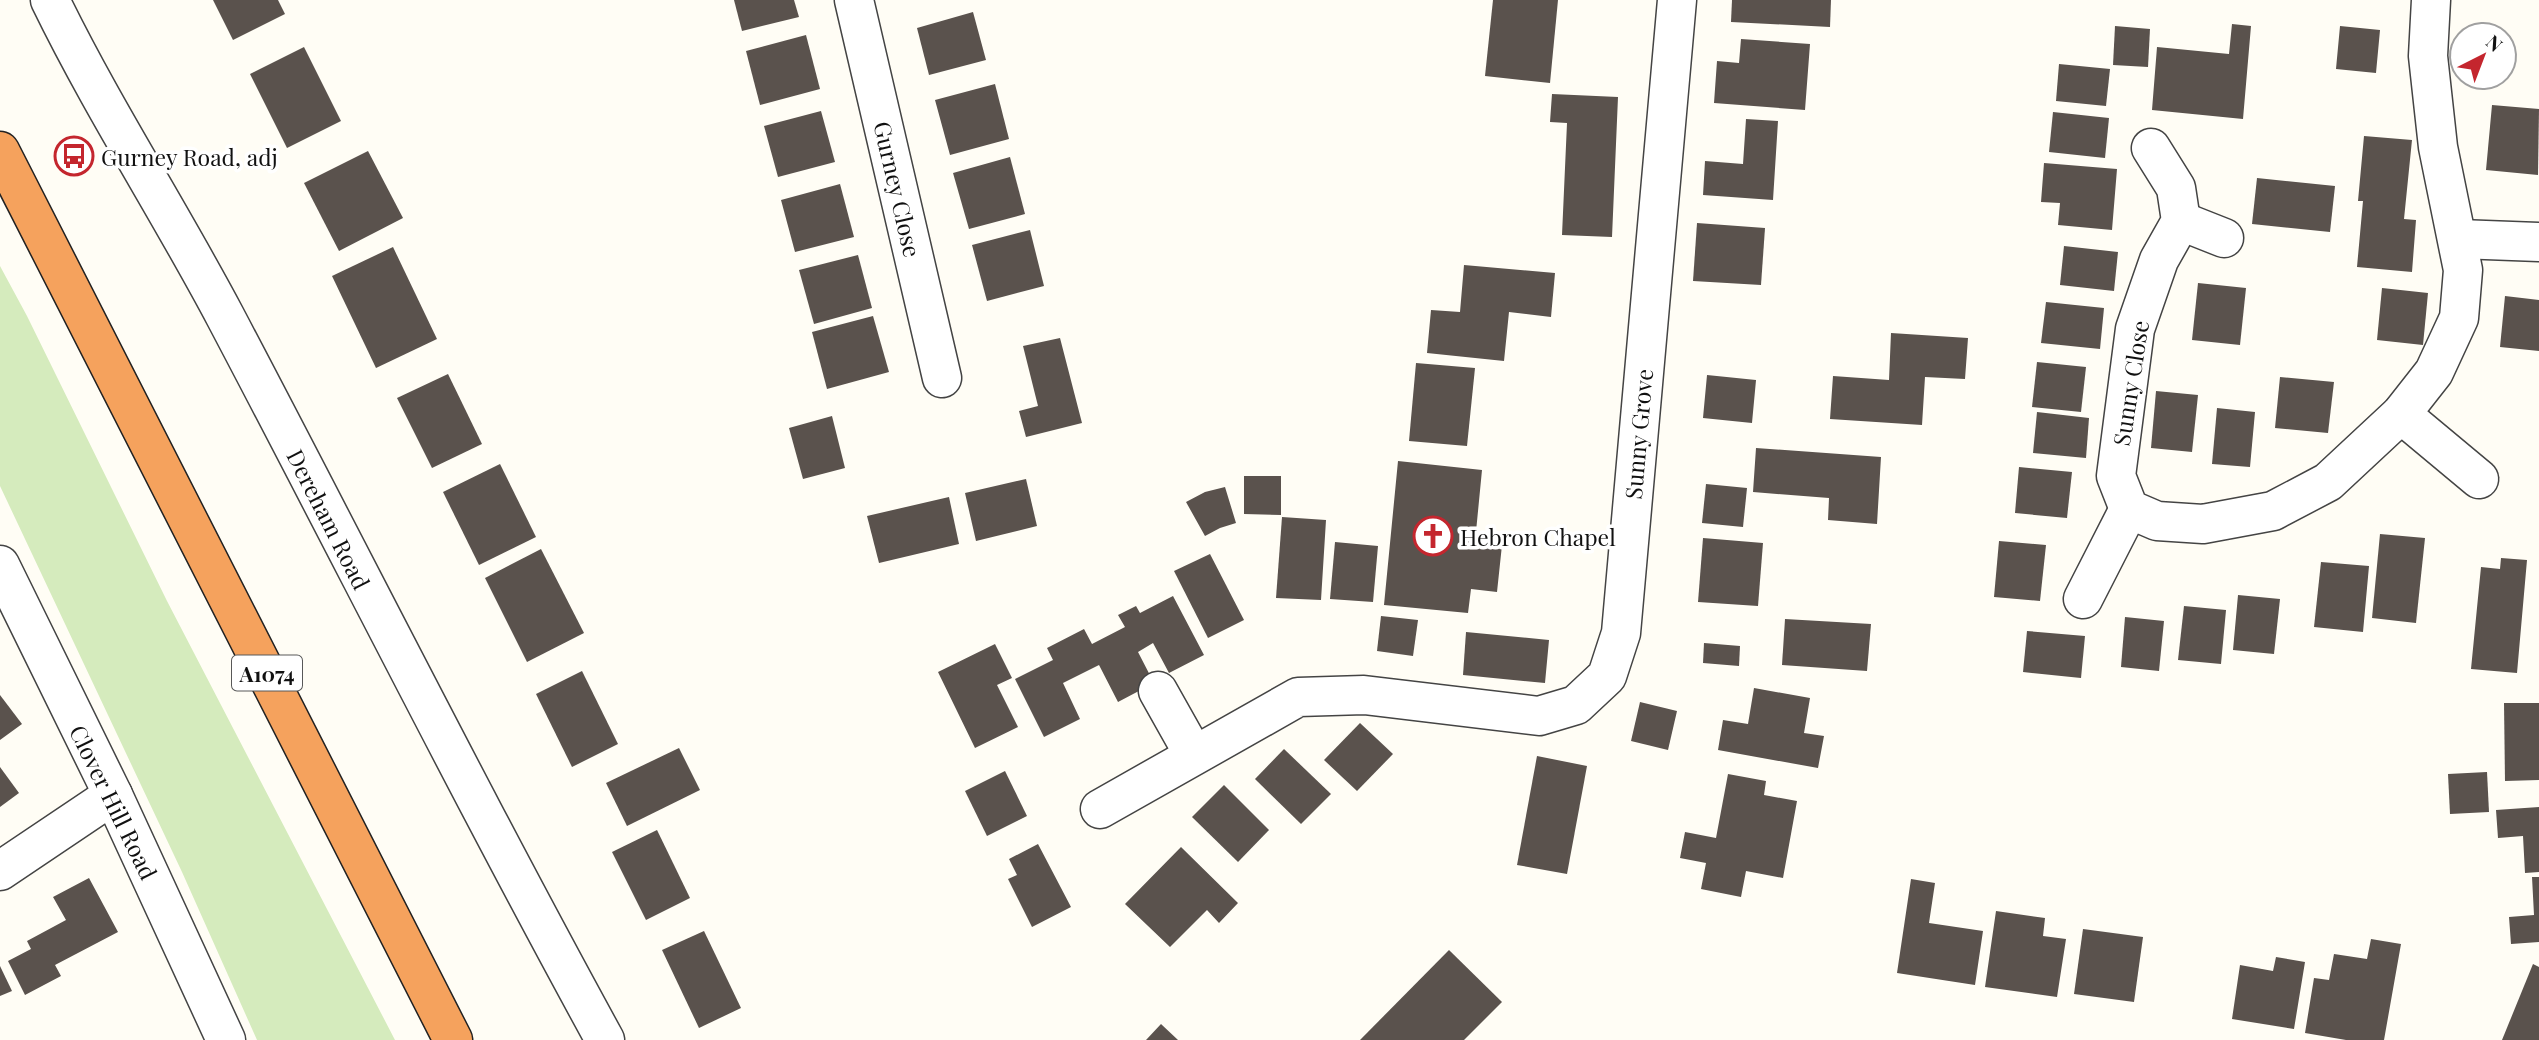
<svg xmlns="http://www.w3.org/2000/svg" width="2539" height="1040" viewBox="0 0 2539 1040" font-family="'Playfair Display',serif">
<rect width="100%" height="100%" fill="#fffdf5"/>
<polygon fill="#d5ebbd" points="0,266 27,316 167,601 395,1040 257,1040 182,872 0,486"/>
<g fill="#5a524d">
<polygon points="213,0 278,0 285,14 233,40"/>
<polygon points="734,0 794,0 799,17 742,31"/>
<polygon points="1493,0 1558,0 1550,83 1485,76"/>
<polygon points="1732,0 1831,0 1830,27 1731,22"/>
<polygon points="973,12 986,60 929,75 917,28"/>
<polygon points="2232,24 2251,26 2243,119 2152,110 2157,47 2229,54"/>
<polygon points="2115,26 2150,29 2148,67 2113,65"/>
<polygon points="2340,26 2380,30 2376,73 2336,69"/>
<polygon points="806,35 820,89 760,105 746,51"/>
<polygon points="1741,39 1810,44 1805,110 1714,103 1717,61 1739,63"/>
<polygon points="304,47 341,121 287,148 250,74"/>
<polygon points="2059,64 2110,69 2106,106 2056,101"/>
<polygon points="995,84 1009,139 950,155 935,100"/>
<polygon points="1552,94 1618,97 1612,237 1562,235 1567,123 1550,122"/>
<polygon points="2492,105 2539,109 2538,175 2486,170"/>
<polygon points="821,111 835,162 778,177 764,126"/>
<polygon points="2053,112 2109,118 2105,158 2049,152"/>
<polygon points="1746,119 1778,121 1773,200 1703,195 1705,161 1743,164"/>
<polygon points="2364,136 2412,140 2404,219 2416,220 2412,272 2357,267 2363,201 2358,201"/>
<polygon points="368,151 403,218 339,251 304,183"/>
<polygon points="1010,157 1025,214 969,229 953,173"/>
<polygon points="2044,163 2117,169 2112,230 2058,225 2060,203 2041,202"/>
<polygon points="2257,178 2335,186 2330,232 2252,224"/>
<polygon points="840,184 854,237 795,252 781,200"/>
<polygon points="1697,223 1765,228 1761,285 1693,281"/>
<polygon points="1030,230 1044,286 987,301 972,245"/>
<polygon points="2064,246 2118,252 2114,291 2060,285"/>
<polygon points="393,247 437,339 376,368 332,276"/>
<polygon points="858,255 872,308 814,324 799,270"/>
<polygon points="1464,265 1555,273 1551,317 1509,312 1504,361 1427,353 1431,310 1460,312"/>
<polygon points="2198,283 2246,288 2240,345 2192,340"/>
<polygon points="2382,288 2428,293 2423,345 2377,340"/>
<polygon points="2505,296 2539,300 2539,351 2500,347"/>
<polygon points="2046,302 2104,308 2100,349 2041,343"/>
<polygon points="873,316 889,372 827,389 812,332"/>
<polygon points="1891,333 1968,338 1965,379 1925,377 1922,425 1830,419 1833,376 1889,380"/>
<polygon points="1060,338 1082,423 1026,437 1019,411 1038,406 1023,346"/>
<polygon points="2037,362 2086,367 2081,412 2032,407"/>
<polygon points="1416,363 1475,368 1467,446 1409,441"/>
<polygon points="448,374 482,444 432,468 397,398"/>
<polygon points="1707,375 1756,380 1752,423 1703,418"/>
<polygon points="2280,377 2334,382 2328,433 2275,428"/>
<polygon points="2156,391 2198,395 2192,452 2151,448"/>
<polygon points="2217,408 2255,412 2250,467 2212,464"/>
<polygon points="2037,412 2089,418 2086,458 2033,453"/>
<polygon points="832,416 845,468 803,479 789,428"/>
<polygon points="1756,448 1881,457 1877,524 1828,520 1829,498 1753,492"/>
<polygon points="1398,461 1482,470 1475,542 1502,545 1497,592 1471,589 1468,613 1384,605"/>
<polygon points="500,464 536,537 479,565 443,492"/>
<polygon points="2019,467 2072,472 2067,518 2015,513"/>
<polygon points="1244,476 1281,476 1281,515 1244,514"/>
<polygon points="1026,479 1037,526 976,541 965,493"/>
<polygon points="1706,484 1747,488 1743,527 1702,523"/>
<polygon points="1225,487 1236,523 1220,528 1205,536 1186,502 1205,492"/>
<polygon points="949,497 959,544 879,563 867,516"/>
<polygon points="1282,517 1326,520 1321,600 1276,598"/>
<polygon points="2380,534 2425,538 2416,623 2372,618"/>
<polygon points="1703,538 1763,543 1758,606 1698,602"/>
<polygon points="1999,541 2046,545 2040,601 1994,597"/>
<polygon points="1335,542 1378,546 1373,602 1330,599"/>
<polygon points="541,549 584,633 527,662 485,578"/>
<polygon points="1210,554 1244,620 1208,638 1174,571"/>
<polygon points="2501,558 2527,560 2517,673 2471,669 2481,567 2500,569"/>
<polygon points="2321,562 2369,566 2363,632 2314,627"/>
<polygon points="2238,595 2280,599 2274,654 2233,650"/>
<polygon points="1173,596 1204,655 1169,673 1153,643 1138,652 1154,683 1118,702 1099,665 1063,683 1080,719 1044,737 1015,679 1053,660 1047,648 1084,629 1092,644 1125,627 1118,615 1136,606 1140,613"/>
<polygon points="2184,606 2226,610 2221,664 2178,660"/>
<polygon points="1381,616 1418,620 1413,656 1377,651"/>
<polygon points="2125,617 2164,621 2159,671 2121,667"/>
<polygon points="1785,619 1871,624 1867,671 1782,665"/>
<polygon points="2027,631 2085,636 2081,678 2023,672"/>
<polygon points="1466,632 1549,640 1545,683 1463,675"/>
<polygon points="1704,643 1740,646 1739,666 1703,663"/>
<polygon points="995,644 1012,678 997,685 1018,727 975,748 938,672"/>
<polygon points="582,671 618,744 572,767 536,694"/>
<polygon points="1754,688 1810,698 1804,733 1824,736 1818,768 1718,750 1723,720 1748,724"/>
<polygon points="0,695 22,724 0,740"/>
<polygon points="1640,702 1677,711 1668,750 1631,741"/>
<polygon points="2504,703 2539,703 2539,780 2505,781"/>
<polygon points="1360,723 1393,754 1357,791 1324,760"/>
<polygon points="679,748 700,790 627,826 606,783"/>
<polygon points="1284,749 1331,794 1301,824 1255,779"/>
<polygon points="1537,756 1587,766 1567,874 1517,865"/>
<polygon points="0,767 19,793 0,807"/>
<polygon points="1005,771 1027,816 987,836 965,791"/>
<polygon points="2487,772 2489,812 2450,814 2448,774"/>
<polygon points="1728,774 1766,781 1764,795 1797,801 1783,878 1746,871 1741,897 1701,889 1706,863 1680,858 1685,832 1716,838"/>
<polygon points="1224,785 1269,830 1238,862 1192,817"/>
<polygon points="2539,807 2539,872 2525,873 2523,836 2498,838 2496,810"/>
<polygon points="657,830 690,898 646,920 612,852"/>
<polygon points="1038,844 1071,907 1032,927 1008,879 1017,875 1009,859"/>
<polygon points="1181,847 1238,903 1219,923 1207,910 1170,947 1125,904"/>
<polygon points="2532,877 2539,877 2539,942 2511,944 2509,917 2534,915"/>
<polygon points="89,878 118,932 55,965 61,976 25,995 8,961 31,949 27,941 66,920 53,897"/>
<polygon points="1911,879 1935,883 1929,923 1983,931 1975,985 1897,973"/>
<polygon points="1996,911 2045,918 2043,936 2066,939 2057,997 1985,987"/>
<polygon points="2083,929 2143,937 2134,1002 2074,994"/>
<polygon points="704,931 741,1008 699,1028 662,950"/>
<polygon points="2371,939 2401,944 2384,1040 2346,1040 2305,1033 2314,978 2329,980 2334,954 2367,959"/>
<polygon points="1449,950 1502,1002 1464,1040 1360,1040"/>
<polygon points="2276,957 2305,962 2294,1029 2232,1019 2240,965 2273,971"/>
<polygon points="2533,964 2539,967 2539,1040 2502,1040"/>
<polygon points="0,966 12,991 0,996"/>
<polygon points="1161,1024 1178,1040 1146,1040"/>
</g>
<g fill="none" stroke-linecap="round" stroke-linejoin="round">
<defs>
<g id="minor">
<path d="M50 0C103 109 169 210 225 316 352 557 474 801 605 1040"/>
<polyline points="854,0 942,378"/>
<polyline points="2151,148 2176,188 2181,221 2159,260 2135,329 2116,476 2129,509 2157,521 2203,524 2273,511 2328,482 2401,414 2434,372 2459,318 2463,270 2438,147 2428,56 2431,0"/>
<polyline points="2181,221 2224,238"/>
<polyline points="2459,239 2539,242"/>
<polyline points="2401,414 2479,479"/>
<polyline points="0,565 113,795 226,1040"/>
<polyline points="2083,599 2129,509"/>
<polyline points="1158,691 1194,755"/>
<polyline points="1100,809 1298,697 1364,695 1539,716 1576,705 1607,676 1621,633 1677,0"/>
<polyline points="0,871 113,795"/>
</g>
<polyline id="highway" points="0,151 453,1040"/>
</defs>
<use href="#minor" stroke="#444" stroke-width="41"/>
<use href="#highway" stroke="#222" stroke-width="41"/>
<use href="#minor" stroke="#fff" stroke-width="38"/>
<use href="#highway" stroke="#f5a25d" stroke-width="38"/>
</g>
<defs>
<symbol id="bus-ring" viewBox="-11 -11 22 22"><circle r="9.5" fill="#fff" stroke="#c4262e" stroke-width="1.5"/><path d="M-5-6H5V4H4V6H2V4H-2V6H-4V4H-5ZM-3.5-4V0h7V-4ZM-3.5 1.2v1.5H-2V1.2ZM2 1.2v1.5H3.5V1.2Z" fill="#c4262e"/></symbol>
<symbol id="church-ring" viewBox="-11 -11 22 22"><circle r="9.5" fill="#fff" stroke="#c4262e" stroke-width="1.5"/><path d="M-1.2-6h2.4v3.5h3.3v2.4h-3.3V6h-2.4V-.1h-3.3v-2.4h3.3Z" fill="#c4262e"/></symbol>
</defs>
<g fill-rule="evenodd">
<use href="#bus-ring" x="52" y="134" width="44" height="44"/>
<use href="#church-ring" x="1411" y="514" width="44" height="44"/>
</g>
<g text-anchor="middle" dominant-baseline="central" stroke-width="7" stroke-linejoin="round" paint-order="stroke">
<rect fill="#fff" stroke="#585858" stroke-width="2" x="232" y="655.5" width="70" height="35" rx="5"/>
<g font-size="21" font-weight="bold" fill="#111">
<text x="267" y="673">A1074</text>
</g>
<g font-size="23" fill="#111" stroke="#fff" text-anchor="start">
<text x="101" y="156">Gurney Road, adj</text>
<text x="1460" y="536">Hebron Chapel</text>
</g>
<g font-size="23" fill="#111" stroke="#fff">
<text transform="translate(898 189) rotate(77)">Gurney Close</text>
<text transform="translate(2130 383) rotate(-81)">Sunny Close</text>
<text transform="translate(1638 434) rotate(-85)">Sunny Grove</text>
<text transform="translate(329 519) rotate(63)">Dereham Road</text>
<text transform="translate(114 802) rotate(64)">Clover Hill Road</text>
</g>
</g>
<g transform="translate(2483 56) rotate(42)"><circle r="33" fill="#ffffff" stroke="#a0a0a0" stroke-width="2"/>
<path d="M0-5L12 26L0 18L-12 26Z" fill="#c4262e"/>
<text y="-10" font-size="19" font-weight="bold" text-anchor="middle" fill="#111111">N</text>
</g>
</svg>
